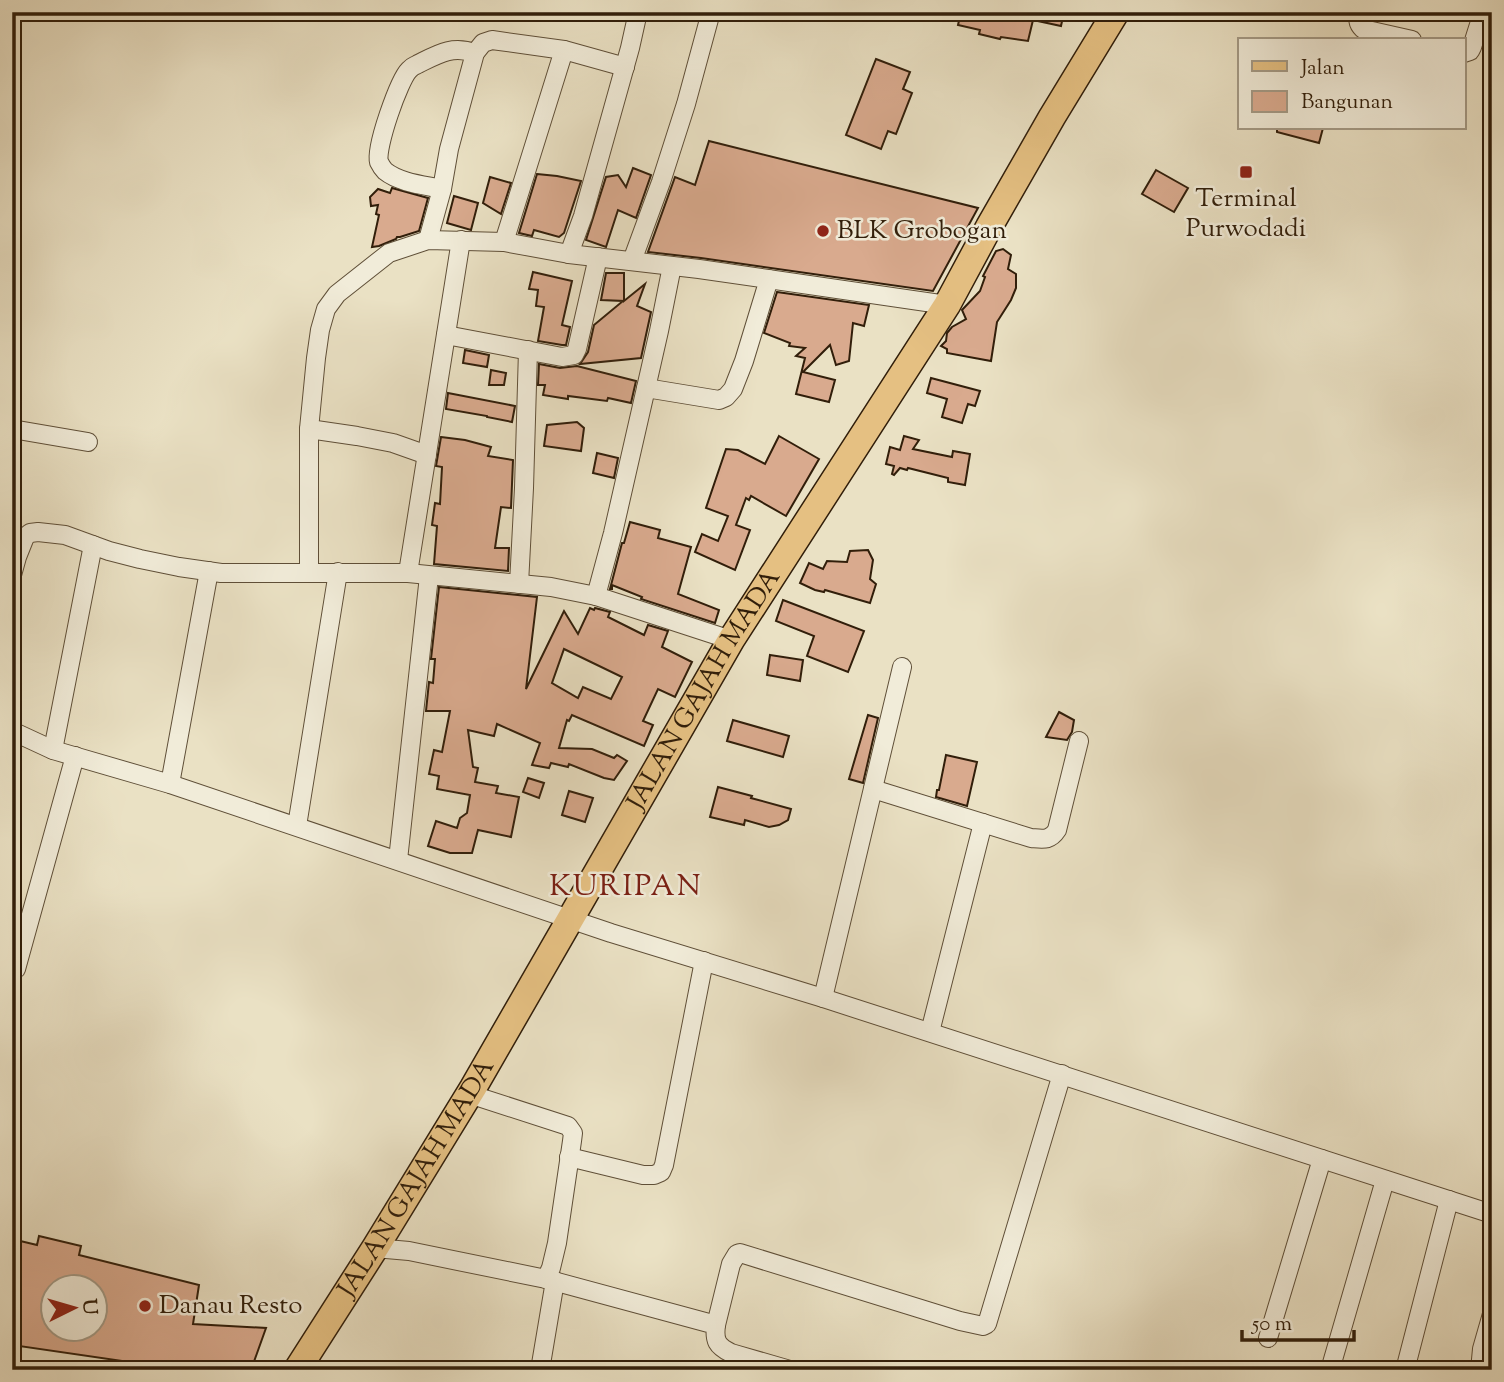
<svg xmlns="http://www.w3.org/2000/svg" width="1504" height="1382" viewBox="0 0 1504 1382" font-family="'Sorts Mill Goudy',serif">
<rect width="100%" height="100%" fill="#eae1c4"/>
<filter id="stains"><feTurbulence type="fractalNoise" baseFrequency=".00286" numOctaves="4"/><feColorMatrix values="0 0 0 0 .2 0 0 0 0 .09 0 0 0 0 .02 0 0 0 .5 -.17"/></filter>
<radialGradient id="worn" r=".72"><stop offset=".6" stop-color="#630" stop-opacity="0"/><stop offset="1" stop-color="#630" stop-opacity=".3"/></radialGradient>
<g fill="#d9aa8e" stroke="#311e0a" stroke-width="2" fill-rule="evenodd">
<polygon points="961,12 991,12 1009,16 1010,12 1064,12 1061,26 1033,20 1028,41 1001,37 1000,39 979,34 980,30 958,25"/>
<polygon points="876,59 910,72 903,89 912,93 896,134 888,131 881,149 846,135"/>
<polygon points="1277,128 1323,128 1319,143 1277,132"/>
<polygon points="709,141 978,208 933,291 701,258 648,252 675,177 695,185"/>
<polygon points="633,168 651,175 636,218 618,210 606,247 586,240 606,177 618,175 626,187"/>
<polygon points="1156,170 1188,188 1174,212 1142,194"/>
<polygon points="537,174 557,176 581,181 564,233 559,237 534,230 532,236 519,233"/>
<polygon points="490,177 511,183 501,214 483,203"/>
<polygon points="392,188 428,198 419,231 400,237 397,237 396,239 379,246 372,247 379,215 376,214 378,205 371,206 370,197 378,189 390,193"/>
<polygon points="454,196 478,203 471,230 447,223"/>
<polygon points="1003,249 1011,255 1008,269 1016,274 1016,288 1011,300 997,322 991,361 947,353 947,349 941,346 946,341 947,333 952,327 966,319 962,310 980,291 985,277 983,276 996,251"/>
<polygon points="533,272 572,281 562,325 570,327 566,345 562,345 538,341 544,307 536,306 538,290 529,289"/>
<polygon points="606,273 624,273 624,301 645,284 637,306 651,312 641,358 580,364 588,352 594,325 623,301 601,300"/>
<polygon points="777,292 869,305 864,326 853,323 849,361 836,365 830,345 803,372 835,380 829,402 796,394 805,358 796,356 805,348 789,346 790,343 764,333"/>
<polygon points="465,350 489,355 487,367 463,363"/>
<polygon points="539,364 560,368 577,366 636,381 631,403 608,398 607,401 568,396 568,399 543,395 545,385 538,385"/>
<polygon points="491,370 506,373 504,385 489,385"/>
<polygon points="931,378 980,391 975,406 968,404 962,423 942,417 947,399 927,393"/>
<polygon points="448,393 515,406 512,422 487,417 487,416 446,409"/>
<polygon points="577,422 584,428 581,451 544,446 547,425"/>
<polygon points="779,436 819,459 786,516 751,496 749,500 746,498 736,525 750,530 735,570 695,552 702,534 718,541 728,516 706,508 726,449 738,450 765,464"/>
<polygon points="904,436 919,440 913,449 952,457 953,451 970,454 965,485 948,482 948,478 908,468 907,470 900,468 894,475 892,474 894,466 886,464 890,447 900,450"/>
<polygon points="441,437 465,440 491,447 488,456 513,460 511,508 501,507 495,548 509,548 508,571 434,564 437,526 432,525 435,503 440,504 442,467 436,466"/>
<polygon points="597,453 618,458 614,478 593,473"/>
<polygon points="630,522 660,530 658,538 691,547 678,594 719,610 715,623 641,599 642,597 612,585 612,589 610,589 622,543 624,543"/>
<polygon points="868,550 873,560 870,579 876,584 870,603 825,590 824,592 815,590 800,583 809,563 823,569 827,561 847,562 850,551"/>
<path d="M439 587 537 597 526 689 564 611 578 634 590 608 594 610 595 608 610 612 608 617 644 635 648 625 668 631 662 647 692 662 675 697 658 689 643 721 653 725 644 746 572 715 569 721 567 720 559 748 592 749 614 758 617 755 627 761 614 780 604 778 569 764 568 767 551 763 549 768 532 765 540 743 497 724 494 736 468 730 473 767 478 768 475 782 498 786 496 793 519 797 511 837 478 830 472 853H450L428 846 436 821 457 828 460 818 467 813 470 795 437 789 439 776 429 774 434 750 442 752 450 711H426L429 682 433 683 435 659H431ZM564 649 622 677 611 699 583 687 578 698 552 683Z"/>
<polygon points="783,600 864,631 848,672 807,656 814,636 776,621"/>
<polygon points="770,655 803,660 800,681 767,675"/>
<polygon points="1059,712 1074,720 1072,732 1067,740 1046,737"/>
<polygon points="868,715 878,718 863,783 849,779"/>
<polygon points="733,720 789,736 783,757 727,741"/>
<polygon points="946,755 977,762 967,806 936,797 937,790 939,790"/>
<polygon points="528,778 544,783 539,798 523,792"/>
<polygon points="718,787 752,796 751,798 791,809 788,820 779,825 769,827 745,820 744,825 710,817"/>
<polygon points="569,791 593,798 585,822 562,815"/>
<path d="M39 1236 81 1246 79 1255 199 1285 193 1324 266 1328 251 1370H184L12 1345V1239L37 1245ZM52 1287H94V1329H52Z"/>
</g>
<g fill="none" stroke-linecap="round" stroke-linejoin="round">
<defs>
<g id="minor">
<path d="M1360 12C1358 20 1357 23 1363 29L1412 40"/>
<polyline points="1464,53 1470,51 1472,47 1483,12"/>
<path d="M442 189C424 185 400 183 385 171 383 169 380 164 379 162 375 148 399 80 409 70 414 65 413 67 418 64 438 54 452 45 475 53"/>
<polyline points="428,240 442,189 449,149 475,53 483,43 492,40 564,50 625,67"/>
<polyline points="504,242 564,50"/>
<polyline points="569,254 583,216 630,48 638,12"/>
<polyline points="632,261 661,182 686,104 711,12"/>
<polyline points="446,335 562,357 574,355 577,349 598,257"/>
<polyline points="646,388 719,400 726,397 733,389 744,361 769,279"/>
<polyline points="12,429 88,442"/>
<polyline points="309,429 357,436 393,443 427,455"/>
<polyline points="309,572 309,429 316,358 320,330 326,309 337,294 389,253 428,240 504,242 569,254 699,269 947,305"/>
<polyline points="408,573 461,240"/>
<polyline points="12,575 17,557 25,537 30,533 38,532 65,535 109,551 140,559 179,567 221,573 408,573 551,587 596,596 731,640"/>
<polyline points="519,584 524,488 528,350"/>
<polyline points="596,596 613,533 659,331 672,266"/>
<polyline points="12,731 53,750 170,784 611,933 823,998 1492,1214"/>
<polyline points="53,750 93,545"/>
<polyline points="170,784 209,571"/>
<path d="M873 789 1031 838C1043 839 1050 841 1057 830L1079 741"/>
<polyline points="297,826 338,572"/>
<polyline points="398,860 429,576"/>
<polyline points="16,969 75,756"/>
<polyline points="823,998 902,667"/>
<polyline points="930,1032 983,823"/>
<polyline points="469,1094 568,1126 573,1133 572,1141 557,1243 551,1268 546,1279"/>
<polyline points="569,1157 643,1175 654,1175 661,1172 664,1165 704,961"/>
<path d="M375 1248 409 1251 546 1279 716 1325C714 1341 717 1346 731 1353L790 1370"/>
<polyline points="716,1325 731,1264 737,1254 740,1253 960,1321 983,1326 987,1324 1062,1074"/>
<polyline points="1268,1338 1322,1159"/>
<polyline points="540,1370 555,1281"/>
<polyline points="1330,1370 1385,1180"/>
<polyline points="1405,1370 1449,1200"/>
<polyline points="1480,1370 1482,1349 1492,1314"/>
</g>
<g id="primary">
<path id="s1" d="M297 1370 375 1248 473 1088 731 640 947 305 989 227 1052 117 1116 12"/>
</g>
</defs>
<use href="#minor" stroke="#5f4f38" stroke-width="20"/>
<use href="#primary" stroke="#311e0a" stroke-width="29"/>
<use href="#minor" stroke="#f1ecd9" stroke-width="18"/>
<use href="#primary" stroke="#e5c082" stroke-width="26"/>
</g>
<g fill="#8f2418" stroke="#f1ecd9" stroke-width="2.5">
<rect x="1239" y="165" width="14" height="14" rx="3.5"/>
<circle cx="823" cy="231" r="7"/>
<circle cx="145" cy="1306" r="7"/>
</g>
<g text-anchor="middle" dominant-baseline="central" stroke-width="5" stroke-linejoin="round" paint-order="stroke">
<g font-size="26" fill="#311e0a" stroke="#f1ecd9" text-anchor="start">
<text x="1246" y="199" text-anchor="middle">Terminal<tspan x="1246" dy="30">Purwodadi</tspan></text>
<text x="837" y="231">BLK Grobogan</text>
<text x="159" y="1306">Danau Resto</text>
</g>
<g font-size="26" fill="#311e0a" stroke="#f1ecd9">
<text stroke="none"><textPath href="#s1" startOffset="793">JALAN GAJAH MADA</textPath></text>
<text stroke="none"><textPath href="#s1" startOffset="226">JALAN GAJAH MADA</textPath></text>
</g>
<g font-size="30" letter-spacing="2" fill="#7a1f14" stroke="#f1ecd9">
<text x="626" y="887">KURIPAN</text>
</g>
</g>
<rect width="1504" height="1382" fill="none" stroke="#eae1c4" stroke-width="42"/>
<rect x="14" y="14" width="1476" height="1354" fill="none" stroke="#311e0a" stroke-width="3.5"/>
<rect x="21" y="21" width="1462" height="1340" fill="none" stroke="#311e0a" stroke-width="2"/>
<rect x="1238" y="38" width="228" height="91" fill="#f1ecd9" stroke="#a49a86" stroke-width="2"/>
<rect x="1252" y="61" width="35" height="10" fill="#e5c082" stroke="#a49a86" stroke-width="2"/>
<text x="1301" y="74" font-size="21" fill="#311e0a">Jalan</text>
<rect x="1252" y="91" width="35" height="21" fill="#d9aa8e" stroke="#a49a86" stroke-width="2"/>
<text x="1301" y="108" font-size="21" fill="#311e0a">Bangunan</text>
<g transform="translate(74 1308) rotate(85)"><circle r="33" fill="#f1ecd9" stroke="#a49a86" stroke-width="2"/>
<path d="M0-5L12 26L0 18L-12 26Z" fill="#8f2418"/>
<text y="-10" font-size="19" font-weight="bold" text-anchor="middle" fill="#311e0a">U</text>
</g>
<path d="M1242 1330v10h112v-10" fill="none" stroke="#311e0a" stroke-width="3.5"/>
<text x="1252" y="1330" font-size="21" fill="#311e0a" stroke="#f1ecd9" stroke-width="5" paint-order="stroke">50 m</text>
<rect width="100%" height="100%" filter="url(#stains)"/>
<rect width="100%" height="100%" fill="url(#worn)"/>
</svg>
